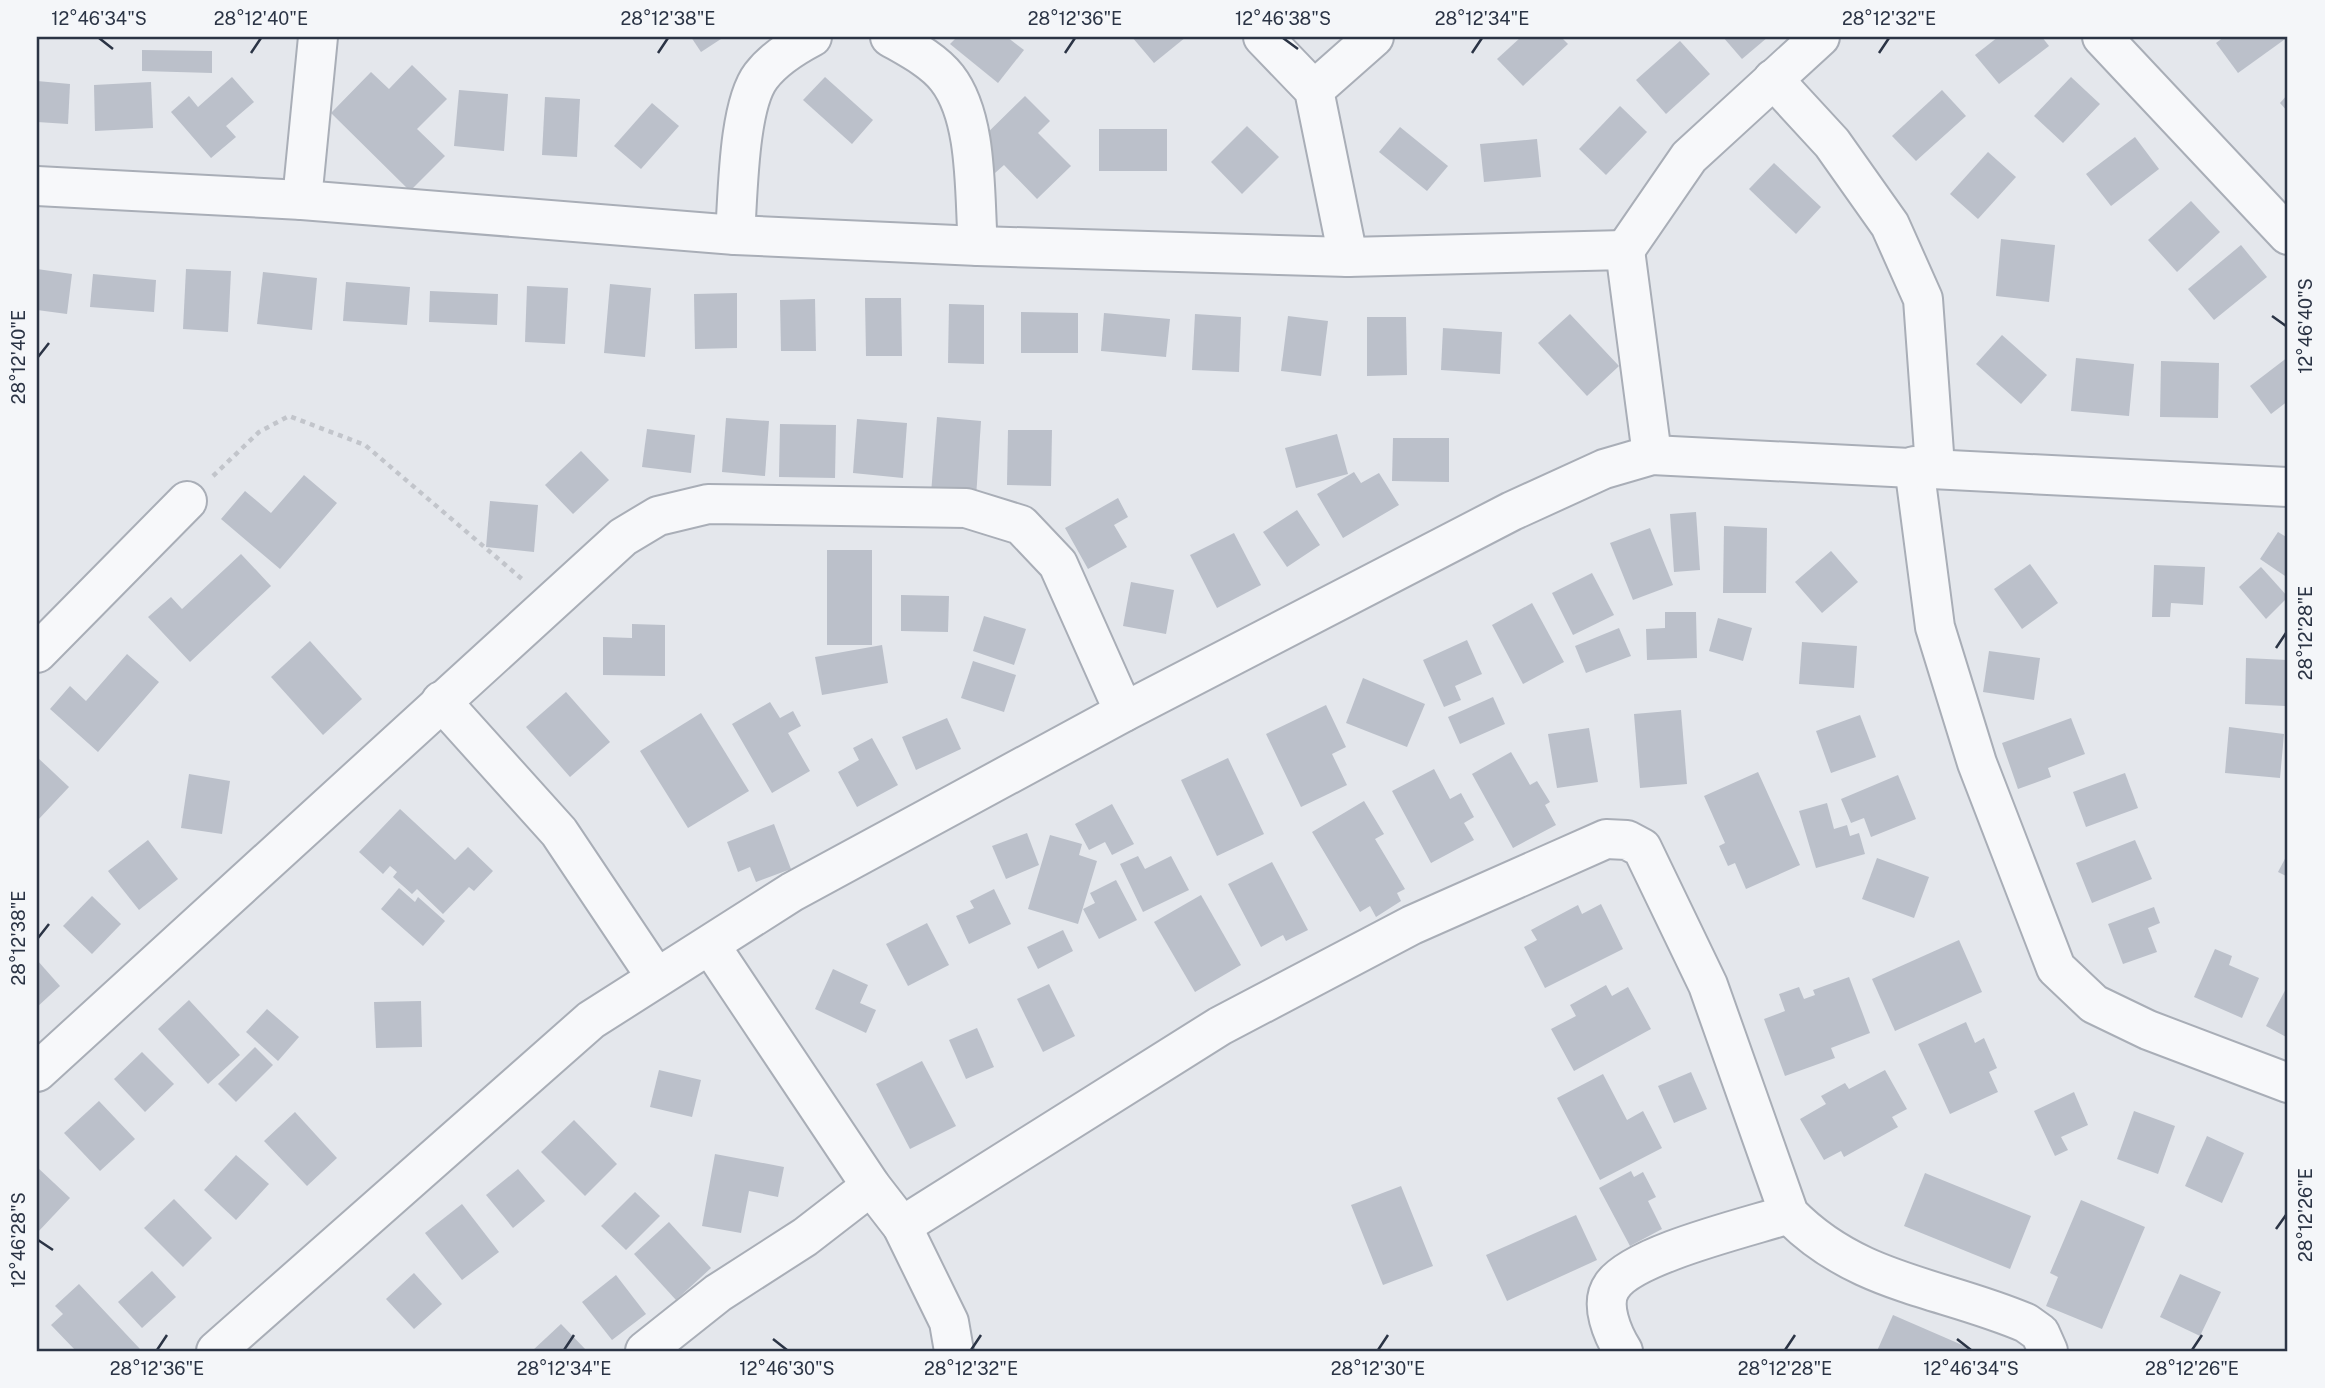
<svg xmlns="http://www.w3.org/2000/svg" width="2325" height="1388" viewBox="0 0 2325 1388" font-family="'Public Sans',sans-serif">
<rect width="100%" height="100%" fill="#e4e7ec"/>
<g fill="#bbc0ca">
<polygon points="691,37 724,37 701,52"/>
<polygon points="957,37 1007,37 1024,50 998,83 950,44"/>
<polygon points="1132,37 1186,37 1154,63"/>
<polygon points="1521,37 1561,37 1568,44 1523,86 1497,59"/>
<polygon points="1723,37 1768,37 1742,59"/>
<polygon points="1998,37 2042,37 2049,46 1999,84 1975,55"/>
<polygon points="2224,37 2288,37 2238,73 2216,43"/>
<polygon points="1680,41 1710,74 1666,114 1636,80"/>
<polygon points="142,50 212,51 212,73 142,71"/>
<polygon points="412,65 447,99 417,129 445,156 410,191 331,113 371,72 389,89"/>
<polygon points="232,77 254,102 226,126 236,137 211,158 171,112 189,96 198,107"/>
<polygon points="825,77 873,120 852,144 803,100"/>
<polygon points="2071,77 2100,104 2063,143 2034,116"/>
<polygon points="37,81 70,84 68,124 37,122"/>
<polygon points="151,82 153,128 95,131 94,85"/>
<polygon points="459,90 508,94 504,151 454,146"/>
<polygon points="1942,90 1966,116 1916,161 1892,136"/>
<polygon points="2288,94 2288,112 2280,103"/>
<polygon points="1025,96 1050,121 1038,133 1071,166 1037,199 1004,165 995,173 971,149"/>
<polygon points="545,97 580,99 577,157 542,155"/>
<polygon points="652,103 679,126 641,169 614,146"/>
<polygon points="1620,106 1647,132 1606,175 1579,149"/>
<polygon points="1247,126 1279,157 1242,194 1211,162"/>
<polygon points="1400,127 1448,166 1427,191 1379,152"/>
<rect x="1099" y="129" width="68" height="42"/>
<polygon points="2135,137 2159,169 2111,206 2086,174"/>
<polygon points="1537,139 1541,177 1484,182 1480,144"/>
<polygon points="1988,152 2016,177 1978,219 1950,194"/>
<polygon points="1774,163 1821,207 1796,234 1749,189"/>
<polygon points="2191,201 2220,232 2177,272 2148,240"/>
<polygon points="2001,239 2055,245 2049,302 1996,296"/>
<polygon points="2241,245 2267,277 2214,320 2188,289"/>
<polygon points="37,269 72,274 67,314 37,310"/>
<polygon points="186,269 231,271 228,332 183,329"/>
<polygon points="263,272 317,278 312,330 257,324"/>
<polygon points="93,274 156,280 154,312 90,307"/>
<polygon points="346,282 410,287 407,325 343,321"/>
<polygon points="610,284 651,288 645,357 604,353"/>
<polygon points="527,286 568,288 565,344 525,342"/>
<polygon points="430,291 498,294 497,325 429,322"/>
<polygon points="737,293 737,348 695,349 694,294"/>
<polygon points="865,298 901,298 902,356 866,356"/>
<polygon points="815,299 816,351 781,351 780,300"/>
<polygon points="949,304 984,305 984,364 948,363"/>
<polygon points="1021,312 1078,313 1078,353 1021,353"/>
<polygon points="1104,313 1170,319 1166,357 1101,351"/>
<polygon points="1195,314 1241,317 1239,372 1192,370"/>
<polygon points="1570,314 1619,366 1587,396 1538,343"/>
<polygon points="1288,316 1328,321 1321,376 1281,371"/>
<polygon points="1367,317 1406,317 1407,375 1367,376"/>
<polygon points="1443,328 1502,332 1500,374 1441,370"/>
<polygon points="2002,335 2047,375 2021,404 1976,364"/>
<polygon points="2288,357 2288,401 2271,414 2250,386"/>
<polygon points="2076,358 2134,364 2129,416 2071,411"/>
<polygon points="2161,361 2219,363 2218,418 2160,417"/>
<polygon points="937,417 981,421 976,498 931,494"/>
<polygon points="726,418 769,421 765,476 722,472"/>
<polygon points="857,419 907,423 903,478 853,473"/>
<polygon points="780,424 836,425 835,478 779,477"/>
<polygon points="647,429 695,435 691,473 642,467"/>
<polygon points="1008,430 1052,430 1051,486 1007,485"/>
<polygon points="1337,434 1348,474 1296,488 1285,448"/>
<polygon points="1393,438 1449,438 1449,482 1392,481"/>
<polygon points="581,451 609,480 573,514 545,485"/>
<polygon points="1354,472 1361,483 1379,473 1399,505 1343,538 1317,494"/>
<polygon points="304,475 337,503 280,569 221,519 245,491 271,513"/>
<polygon points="1118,498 1128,517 1114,525 1127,547 1088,569 1065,528"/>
<polygon points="490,501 538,505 534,552 486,547"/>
<polygon points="1297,510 1320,545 1287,567 1263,532"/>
<polygon points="1696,512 1700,570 1674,572 1670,514"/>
<polygon points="1724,526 1767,528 1766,593 1723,593"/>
<polygon points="1650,528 1673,585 1633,600 1610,543"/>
<polygon points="2278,532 2288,538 2288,578 2260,559"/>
<polygon points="1234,533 1261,585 1217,608 1190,555"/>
<rect x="827" y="550" width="45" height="95"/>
<polygon points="1831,551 1858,582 1822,613 1795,582"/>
<polygon points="241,554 271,586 190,662 148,617 171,597 182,609"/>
<polygon points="2030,564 2058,603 2022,629 1994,589"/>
<polygon points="2154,565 2205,567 2203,605 2171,603 2170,617 2152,617"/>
<polygon points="2261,567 2288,597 2266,619 2239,587"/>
<polygon points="1592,573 1614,615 1573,635 1552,593"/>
<polygon points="1131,582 1174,590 1166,634 1123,626"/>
<polygon points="901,595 949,596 948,632 901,631"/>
<polygon points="1532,603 1564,662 1523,684 1492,625"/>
<polygon points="1665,612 1696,612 1697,658 1647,660 1646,629 1665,628"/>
<polygon points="984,616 1026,629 1014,665 973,651"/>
<polygon points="1718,618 1752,628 1743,661 1709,651"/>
<polygon points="632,624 665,625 665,676 603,675 603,637 632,638"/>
<polygon points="1619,628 1631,656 1586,673 1575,646"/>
<polygon points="1467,640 1482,674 1455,686 1461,700 1444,707 1423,660"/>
<polygon points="310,641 362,699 323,735 271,677"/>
<polygon points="1802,642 1857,646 1854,688 1799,684"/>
<polygon points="882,645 888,683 822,695 815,657"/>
<polygon points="1989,651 2040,658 2034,700 1983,692"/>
<polygon points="127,654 159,682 98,752 50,709 70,686 86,701"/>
<polygon points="2246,658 2287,660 2285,706 2245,704"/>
<polygon points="973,661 1016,675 1004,712 961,698"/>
<polygon points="1363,678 1425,704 1407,747 1346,723"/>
<polygon points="566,692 610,742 570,777 526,727"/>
<polygon points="1493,697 1505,724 1460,744 1448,717"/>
<polygon points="770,702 780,718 793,711 801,726 788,733 810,771 772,793 732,724"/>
<polygon points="1326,705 1346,747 1332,754 1347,785 1301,807 1266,734"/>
<polygon points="1681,710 1687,784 1640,788 1634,714"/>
<polygon points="701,713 749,791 688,828 640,751"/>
<polygon points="1860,715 1876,757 1831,773 1816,731"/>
<polygon points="947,718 961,749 916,770 902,737"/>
<polygon points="2071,718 2085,754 2048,768 2051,777 2018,789 2002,743"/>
<polygon points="2229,727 2284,734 2280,778 2225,773"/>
<polygon points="1589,728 1598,782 1557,788 1548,734"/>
<polygon points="872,738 898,785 857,807 838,772 859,760 853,748"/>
<polygon points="1511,752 1530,785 1537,781 1550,802 1545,805 1556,825 1513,848 1472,774"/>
<polygon points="37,757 69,787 37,821"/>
<polygon points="1228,758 1264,834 1217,856 1181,780"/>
<polygon points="1434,769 1450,799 1461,793 1474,817 1464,823 1474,840 1431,863 1392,791"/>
<polygon points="1758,772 1800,865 1746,889 1735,863 1728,866 1719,846 1725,843 1704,796"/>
<polygon points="2125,773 2138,808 2086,827 2073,792"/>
<polygon points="189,774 230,781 222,834 181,828"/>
<polygon points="1898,775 1916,819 1871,837 1864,818 1851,823 1841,799"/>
<polygon points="1364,801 1384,834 1375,839 1405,889 1397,893 1401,901 1376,917 1370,906 1360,912 1312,832"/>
<polygon points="1827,803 1834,829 1847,825 1850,836 1859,833 1865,854 1816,868 1799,811"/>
<polygon points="1112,804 1134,844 1112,855 1105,842 1089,850 1075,824"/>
<polygon points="400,809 455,860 468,847 493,871 474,891 469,887 443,914 417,889 412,894 393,877 397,872 390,866 383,874 359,852"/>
<polygon points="774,824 791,869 756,882 750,867 738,872 727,842"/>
<polygon points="1027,833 1039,865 1006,879 992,846"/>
<polygon points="1050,835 1082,844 1079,855 1097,861 1078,924 1028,909"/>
<polygon points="148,840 178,879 139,910 108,871"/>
<polygon points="2135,840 2152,879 2092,903 2076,863"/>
<polygon points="2288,853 2288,877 2278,872"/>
<polygon points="1138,856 1145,869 1171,856 1189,890 1143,912 1120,864"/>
<polygon points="1877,858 1929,877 1914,918 1862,899"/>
<polygon points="1272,862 1308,930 1286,941 1283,935 1261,947 1228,884"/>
<polygon points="1116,880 1137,920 1099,939 1083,909 1095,903 1090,893"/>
<polygon points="399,888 415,902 418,897 445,921 423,946 381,909"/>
<polygon points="994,889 1011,924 969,944 956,916 974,908 970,901"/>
<polygon points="1201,895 1241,965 1195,992 1154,922"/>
<polygon points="92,896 121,924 92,954 63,926"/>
<polygon points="1601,904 1623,949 1545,988 1524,947 1537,940 1531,930 1578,905 1582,914"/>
<polygon points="2154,907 2160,923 2148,928 2157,952 2123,964 2108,924"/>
<polygon points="927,923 949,965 908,986 886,944"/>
<polygon points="1063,930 1073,951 1038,969 1027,947"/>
<polygon points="1959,940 1982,992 1895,1031 1872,979"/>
<polygon points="2215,949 2232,956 2229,965 2259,978 2242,1018 2194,997"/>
<polygon points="37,960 60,986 37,1007"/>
<polygon points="833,969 868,985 860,1003 876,1010 866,1033 815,1009"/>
<polygon points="1849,977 1870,1033 1831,1048 1835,1058 1785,1076 1764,1019 1785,1011 1779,994 1799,987 1804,999 1815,995 1813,990"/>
<polygon points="1049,984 1075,1036 1043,1052 1017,999"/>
<polygon points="1606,985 1612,996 1628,987 1651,1029 1574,1071 1551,1029 1576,1016 1570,1005"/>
<polygon points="2288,985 2288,1038 2266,1026"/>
<polygon points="189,1000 240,1055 208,1084 158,1029"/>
<polygon points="421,1001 422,1047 376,1048 374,1002"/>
<polygon points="267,1009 299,1037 278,1061 246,1032"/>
<polygon points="1966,1022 1975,1043 1984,1038 1997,1068 1989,1072 1998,1092 1950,1114 1918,1044"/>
<polygon points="977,1028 994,1067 966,1079 949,1040"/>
<polygon points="255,1047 273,1065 236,1102 218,1084"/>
<polygon points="142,1052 174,1084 145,1112 114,1079"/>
<polygon points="922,1061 956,1126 910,1149 876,1084"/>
<polygon points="659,1070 701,1080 692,1117 650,1107"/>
<polygon points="1885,1070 1907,1109 1892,1117 1898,1127 1844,1157 1841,1151 1824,1160 1800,1119 1826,1104 1821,1096 1845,1083 1849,1089"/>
<polygon points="1691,1072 1707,1109 1674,1123 1658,1086"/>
<polygon points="1603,1074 1627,1120 1643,1111 1662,1148 1600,1180 1557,1098"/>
<polygon points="2074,1092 2088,1125 2061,1137 2068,1150 2055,1156 2034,1111"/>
<polygon points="99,1101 135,1139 100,1171 64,1133"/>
<polygon points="2134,1111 2175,1126 2158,1174 2117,1159"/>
<polygon points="295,1112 337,1158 307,1186 264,1141"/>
<polygon points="574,1120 617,1164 585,1196 541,1152"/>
<polygon points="2207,1136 2244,1153 2222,1203 2185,1186"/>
<polygon points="715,1154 784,1167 778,1197 749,1191 741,1233 702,1226"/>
<polygon points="236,1155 269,1184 236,1220 204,1190"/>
<polygon points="37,1167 70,1198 37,1233"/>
<polygon points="518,1169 545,1201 513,1228 486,1195"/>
<polygon points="1631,1171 1634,1177 1643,1172 1656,1197 1648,1201 1662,1229 1630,1246 1599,1188"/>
<polygon points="1925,1173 2031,1216 2010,1269 1904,1226"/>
<polygon points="1401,1186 1433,1266 1383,1285 1351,1205"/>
<polygon points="635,1192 660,1216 626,1250 601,1226"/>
<polygon points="174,1199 212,1238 183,1267 144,1228"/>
<polygon points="2081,1200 2145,1227 2102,1329 2046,1306 2058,1277 2050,1273"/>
<polygon points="462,1204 499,1252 462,1280 425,1233"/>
<polygon points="1576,1215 1597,1260 1507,1301 1486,1255"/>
<polygon points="669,1222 711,1268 676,1300 634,1254"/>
<polygon points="152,1271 176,1297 142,1328 118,1302"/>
<polygon points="414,1273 442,1304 414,1329 386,1299"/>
<polygon points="2180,1274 2221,1292 2200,1336 2160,1317"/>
<polygon points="616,1275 646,1314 612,1340 582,1302"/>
<polygon points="79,1284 140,1349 138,1351 76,1351 51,1325 63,1314 55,1306"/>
<polygon points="1893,1315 1976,1351 1877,1351"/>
<polygon points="561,1324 587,1351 532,1351"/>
</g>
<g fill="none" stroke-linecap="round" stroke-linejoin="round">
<defs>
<g id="street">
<path d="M890 37C909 48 933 60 947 78 979 119 974 196 978 246"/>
<polyline points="1263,37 1314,90 1348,257"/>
<polyline points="2102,37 2288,235"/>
<polyline points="1773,79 1832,143 1890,225 1923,299 1935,467"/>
<polyline points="1314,90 1374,37"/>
<polyline points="37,186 302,200 735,235 978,246 1348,257 1625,250 1652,455"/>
<polyline points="302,200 318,37"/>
<path d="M735 235C738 196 738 106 761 76 774 59 793 47 812 37"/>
<polyline points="1625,250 1689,157 1820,37"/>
<polyline points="1914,466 1935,627 1977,763 2056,968 2094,1004 2148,1030 2288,1083"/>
<polyline points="37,653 187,501"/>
<polyline points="441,701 559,832 656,977"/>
<polyline points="710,945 871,1186 902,1226 949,1322 954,1351"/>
<polyline points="37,1072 623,537 658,516 708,504 966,508 1021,525 1058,564 1124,712"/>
<path d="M902 1226 1220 1026 1412 925 1606 839 1627 840 1642 848 1708 985 1789 1214C1857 1284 1942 1287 2026 1323L2040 1333 2048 1351"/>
<polyline points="216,1351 591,1020 792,892 1124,712 1512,511 1604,469 1652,455 2288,487"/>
<polyline points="645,1351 718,1293 805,1237 871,1186"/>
<path d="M1623 1351C1613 1335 1599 1304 1612 1286 1633 1254 1749 1227 1789 1214"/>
</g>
</defs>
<use href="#street" stroke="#a9aeb7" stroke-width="42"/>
<polyline stroke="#c2c5cb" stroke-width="4.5" stroke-dasharray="5 5" stroke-linecap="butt" points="213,476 259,432 289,416 365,445 523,580"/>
<use href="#street" stroke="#f7f8fa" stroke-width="38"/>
</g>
<path fill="none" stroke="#2b3445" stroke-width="2.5" d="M99 38 113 49M1283 38 1298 49M251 53 261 38M658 53 668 38M1065 53 1075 38M1472 53 1482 38M1879 53 1889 38M2272 316 2286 326M38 357 49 343M2276 648 2286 633M38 938 49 924M2276 1229 2286 1215M38 1240 53 1250M773 1339 787 1350M1957 1339 1971 1350M157 1350 167 1335M564 1350 574 1335M971 1350 981 1335M1378 1350 1388 1335M1785 1350 1795 1335M2192 1350 2202 1335"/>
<rect width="2325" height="1388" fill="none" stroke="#f4f6f9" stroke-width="77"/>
<rect x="38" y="38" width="2248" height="1312" fill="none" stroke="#2b3445" stroke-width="2.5"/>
<g font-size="18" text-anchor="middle" fill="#2b3445">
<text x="99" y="25">12°46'34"S</text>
<text x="261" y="25">28°12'40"E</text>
<text x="668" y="25">28°12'38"E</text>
<text x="1075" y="25">28°12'36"E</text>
<text x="1283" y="25">12°46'38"S</text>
<text x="1482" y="25">28°12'34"E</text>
<text x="1889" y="25">28°12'32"E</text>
<text transform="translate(2306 326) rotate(-90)" y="6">12°46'40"S</text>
<text transform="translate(19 357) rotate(-90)" y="6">28°12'40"E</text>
<text transform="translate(2306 633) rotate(-90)" y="6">28°12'28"E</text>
<text transform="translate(19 938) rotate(-90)" y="6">28°12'38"E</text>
<text transform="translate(2306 1215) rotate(-90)" y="6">28°12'26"E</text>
<text transform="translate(19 1240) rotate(-90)" y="6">12°46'28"S</text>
<text x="157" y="1375">28°12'36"E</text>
<text x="564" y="1375">28°12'34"E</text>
<text x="787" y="1375">12°46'30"S</text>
<text x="971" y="1375">28°12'32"E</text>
<text x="1378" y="1375">28°12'30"E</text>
<text x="1785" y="1375">28°12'28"E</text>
<text x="1971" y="1375">12°46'34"S</text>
<text x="2192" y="1375">28°12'26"E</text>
</g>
</svg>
